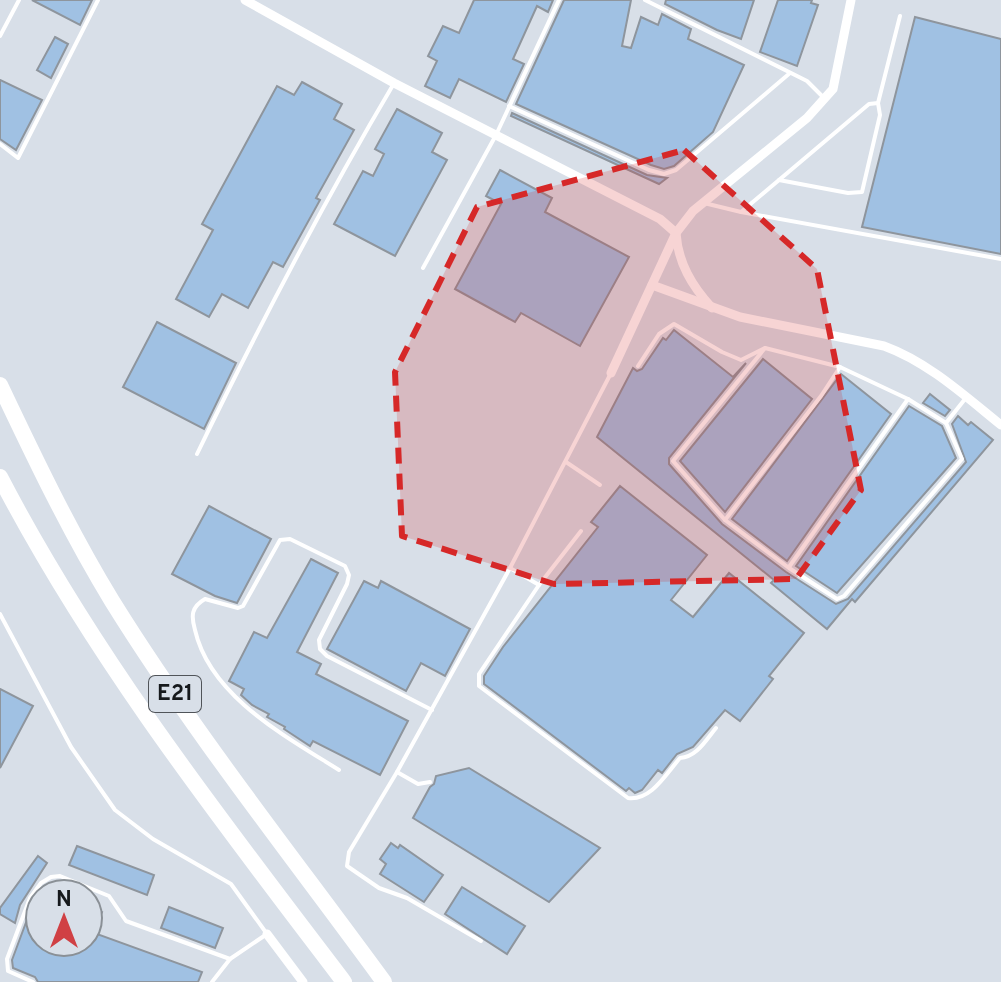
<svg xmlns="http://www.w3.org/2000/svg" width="1001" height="982" viewBox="0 0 1001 982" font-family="Overpass,sans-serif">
<rect width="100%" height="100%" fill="#d8dfe8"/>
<g fill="#a0c1e3" stroke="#8e959d" stroke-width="2">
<polygon points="32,0 92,0 80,25"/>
<polygon points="474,0 553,0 548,12 537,6 513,59 524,64 506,102 459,79 450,98 425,86 437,61 428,56 443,26 459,33"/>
<polygon points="564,0 631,0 622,46 631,48 641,17 658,25 662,14 691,29 688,39 744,65 713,132 674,166 664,169 651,165 516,104"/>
<polygon points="666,0 754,0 741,39 717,30 665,4"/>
<polygon points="778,0 812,0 811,3 818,5 797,66 760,52"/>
<polygon points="915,17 1001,39 1001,254 862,227"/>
<polygon points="55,37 68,44 51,78 37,70"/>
<polygon points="0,80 42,100 16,150 0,139"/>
<polygon points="302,82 342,104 334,119 354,130 316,198 320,200 283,267 273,262 248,308 222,294 209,317 176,299 213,230 202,224 277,86 294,95"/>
<polygon points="397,109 442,133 432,152 447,160 395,256 334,224 363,171 373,176 384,154 375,149"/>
<polygon points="512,113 647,175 667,178 659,184 511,116"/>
<polygon points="500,170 552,198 545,212 629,257 580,346 521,313 515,322 455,289 501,204 486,196"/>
<polygon points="157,322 236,363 204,429 123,387"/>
<polygon points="674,330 733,377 746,363 669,458 669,464 722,524 786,572 836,604 848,599 966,462 952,424 958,416 968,425 971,422 993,440 855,602 852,599 827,629 771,583 774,580 597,437 633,368 637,371 642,369 663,338 666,340"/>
<polygon points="763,359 812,399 725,512 680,461"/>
<polygon points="841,374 891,414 787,561 732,519"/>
<polygon points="930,394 950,410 945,416 923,403"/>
<polygon points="909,406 942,426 956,458 837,593 796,566"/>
<polygon points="620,486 707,555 671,600 693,617 729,573 804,633 769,676 773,679 740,721 725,710 693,747 677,754 662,773 658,770 642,790 635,793 629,788 626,791 484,684 484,676 503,647 598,527 591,522"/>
<polygon points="209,506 271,539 237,603 215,596 172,574"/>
<polygon points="311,559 338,573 297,652 321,664 316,674 408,721 380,775 313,741 310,746 284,729 285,727 267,717 269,714 252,705 241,695 244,689 229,681 254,632 267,638"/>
<polygon points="364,581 378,588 381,581 470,629 445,676 421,663 406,691 327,649"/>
<polygon points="0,689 33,706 0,768"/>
<polygon points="469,768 600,848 549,902 413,818 430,787 434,784 436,776"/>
<polygon points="391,843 398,848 400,845 443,875 424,902 380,874 386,864 380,859"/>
<polygon points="77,846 154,875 147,895 69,865"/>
<polygon points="38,856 47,863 20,905 15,923 0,914 0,908"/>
<polygon points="462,887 525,926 507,954 445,914"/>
<polygon points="88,907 102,912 94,933 202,972 198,982 38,982 35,977 13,968 12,960 31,909 40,913 40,942 88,942"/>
<polygon points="169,907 223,928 215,948 161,928"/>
</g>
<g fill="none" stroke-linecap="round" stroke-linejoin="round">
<g stroke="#fff" stroke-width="4">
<polyline points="645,0 807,81 823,97"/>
<polyline points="0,36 19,0"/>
<polyline points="509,106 649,170 664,174 676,170 790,73"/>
<polyline points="0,144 18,158 98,0"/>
<polyline points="779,180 848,193 862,192 880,115 878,103"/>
<polyline points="704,203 741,212 1001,259"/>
<polyline points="741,212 869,104 878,103 900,16"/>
<polyline points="423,268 496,135 559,0"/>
<polyline points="765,348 673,461 725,520 789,568 837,599 844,596 962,459 946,423"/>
<polyline points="638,366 659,334 674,324 722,352 741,360 765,348 840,367 908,399 946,423 965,399"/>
<path d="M197 454C258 328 322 205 393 85"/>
<polyline points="566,462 600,485"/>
<polyline points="725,520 821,396 840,367"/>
<polyline points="789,567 908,399"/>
<polyline points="510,568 539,585 581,531"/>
<path d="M539 585 479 674V686L628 798C651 801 666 774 680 758 697 757 706 740 716 728"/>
<polyline points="0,614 71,747 115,810 153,839 231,884 267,934 230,959 126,921 109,896 60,876 51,877 41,883 30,898 7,959 8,971 33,982"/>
<path d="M339 770C285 736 210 696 195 630 191 616 191 607 205 599L238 608 243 606 280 540 290 539 345 566 349 575 347 584 319 640 320 649 327 656 432 710"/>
<polyline points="397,772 349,852 347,866 379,888 407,898 481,941"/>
<polyline points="430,782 418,784 397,772 510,568 610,375"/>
<polyline points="212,982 230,959"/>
</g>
<g stroke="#fff" stroke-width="9">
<path d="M245 0 394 83 660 219 676 233C678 263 692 286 712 308"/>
<path d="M652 285 740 317 884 346C928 362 965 396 1001 425"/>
<polyline points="611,373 676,233 693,211 807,118 833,89 851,0"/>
<polyline points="267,934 303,982"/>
</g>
<g stroke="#fff" stroke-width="16">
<path d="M0 385C35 459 70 532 112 601 194 733 292 856 384 982"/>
<path d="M0 477C94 658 221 820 344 982"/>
</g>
</g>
<path fill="#d62828" fill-opacity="0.2" stroke="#d62828" stroke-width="6" stroke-dasharray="16 10" stroke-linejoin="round" d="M684 150 817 269 861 490 796 579 554 584 402 536 395 372 477 207Z"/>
<g text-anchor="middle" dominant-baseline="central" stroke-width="7" stroke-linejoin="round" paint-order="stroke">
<rect fill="#d8dfe8" stroke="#505459" stroke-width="2" x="149" y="676" width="52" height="36" rx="6"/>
<g font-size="22" font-weight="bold" fill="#16191c">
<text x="175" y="694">E21</text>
</g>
</g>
<g transform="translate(64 918)"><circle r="38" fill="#d8dfe8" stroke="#8a9096" stroke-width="2"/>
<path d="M0-6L14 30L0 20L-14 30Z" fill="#d04044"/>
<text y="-12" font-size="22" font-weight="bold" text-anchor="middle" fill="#16191c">N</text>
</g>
</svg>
